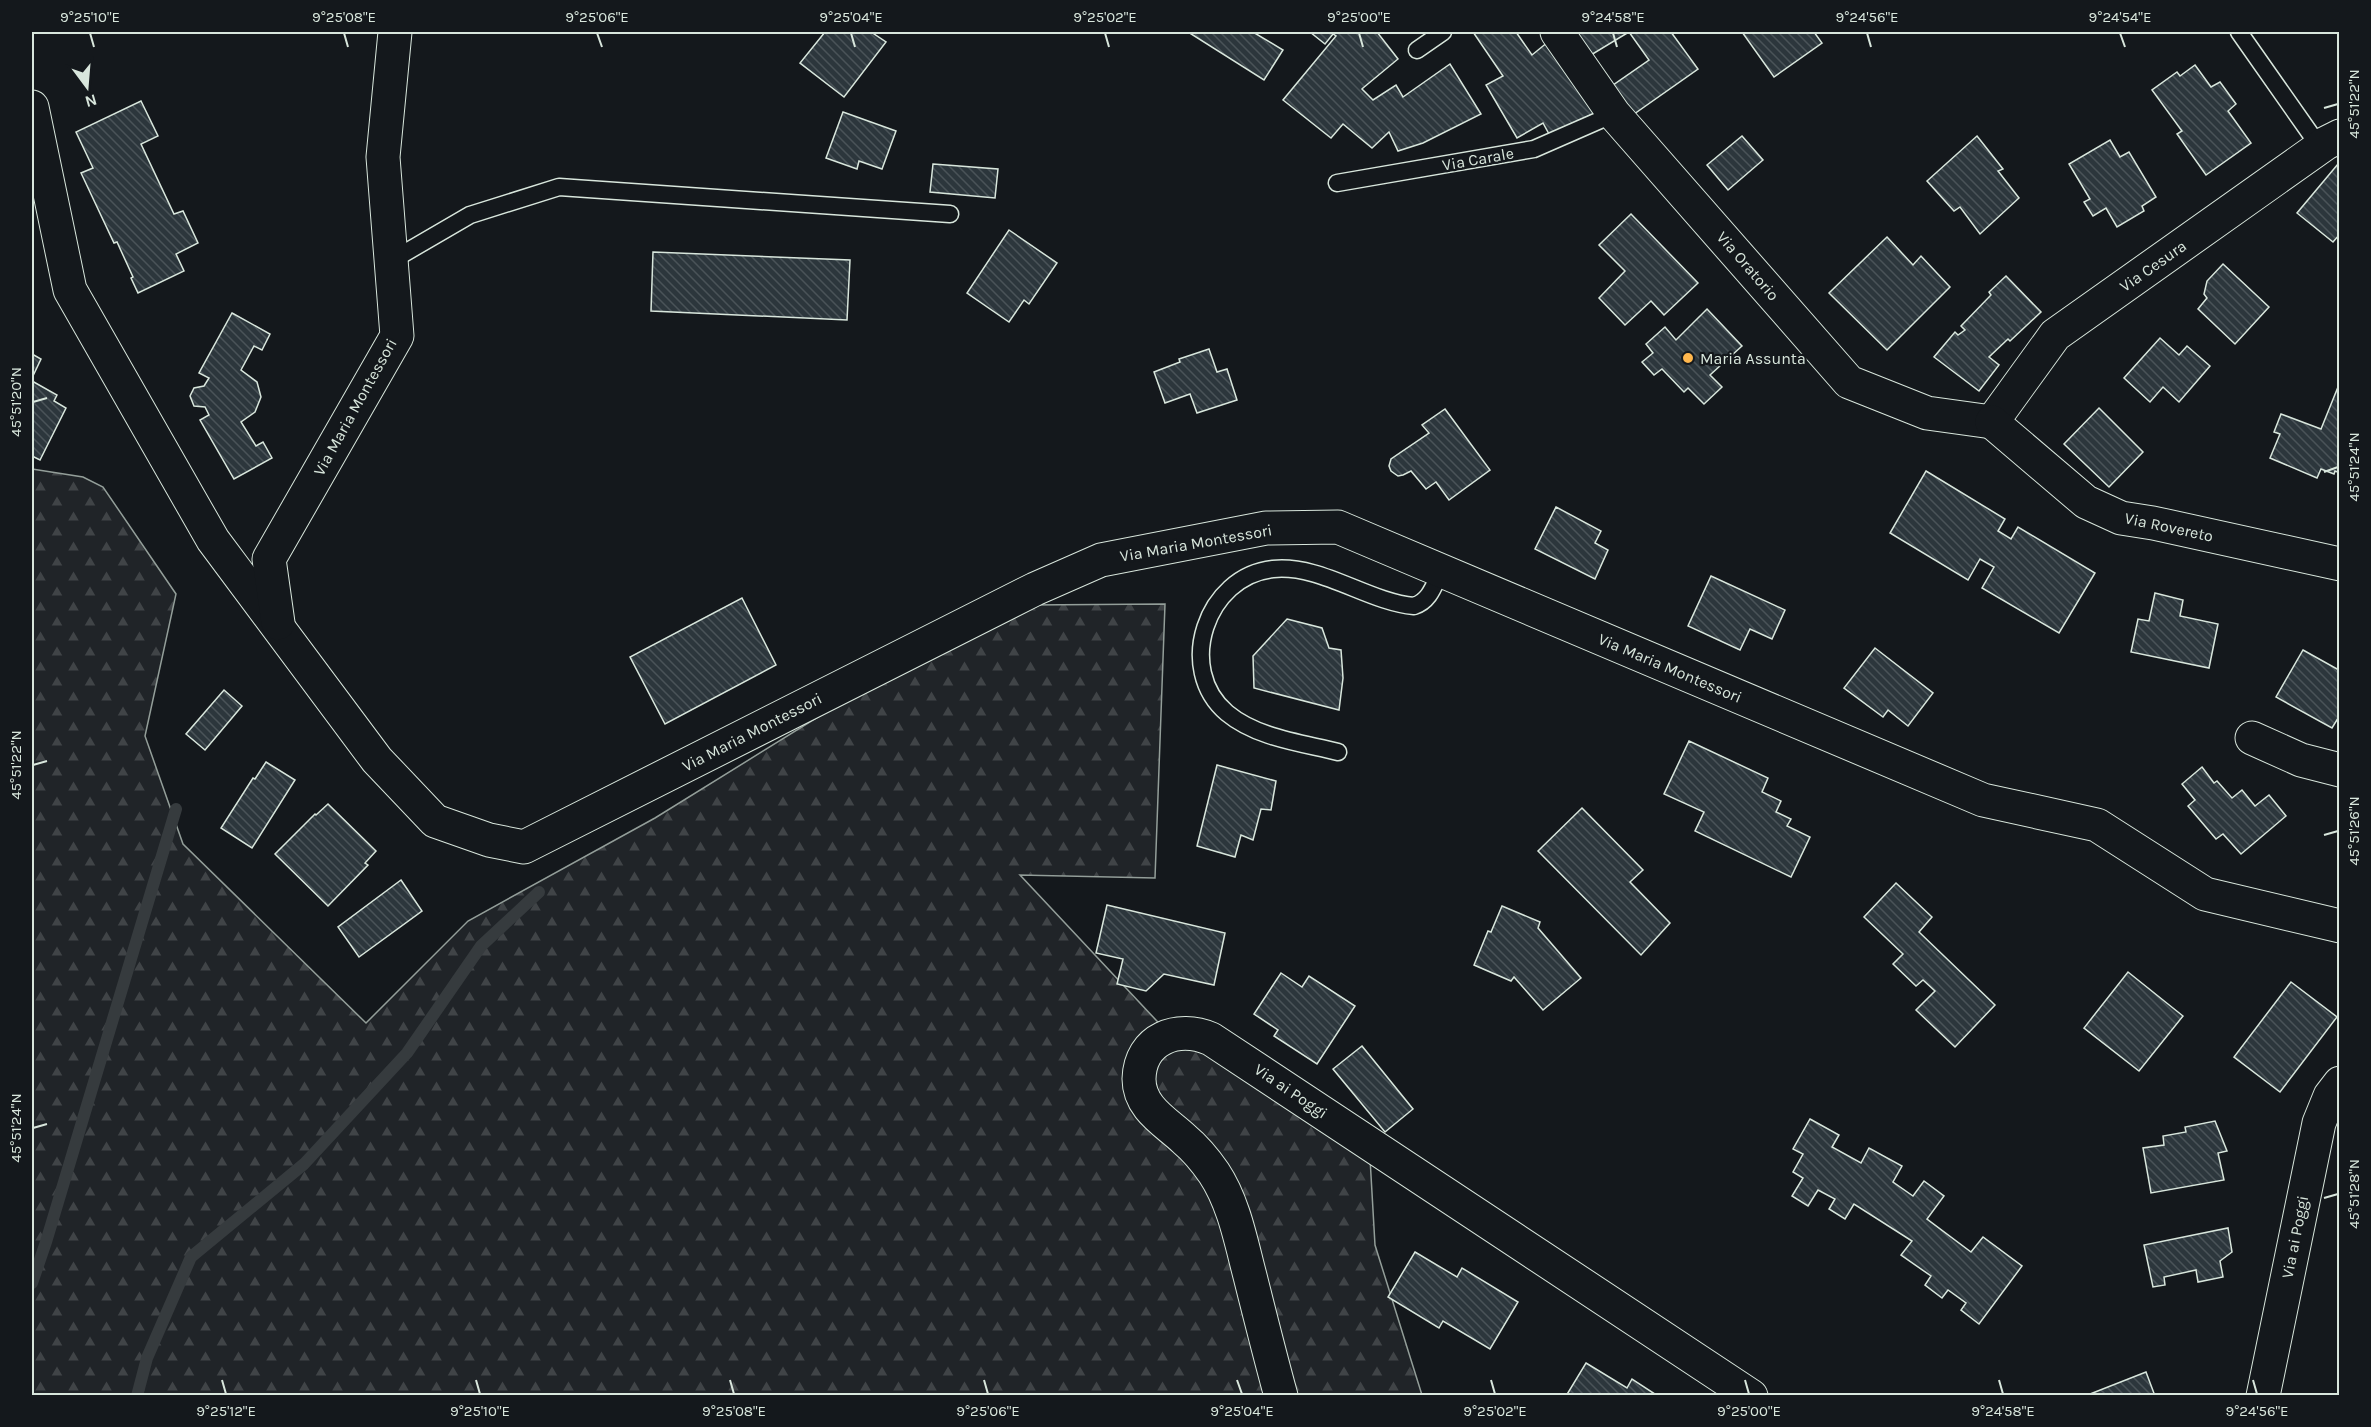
<svg xmlns="http://www.w3.org/2000/svg" width="2371" height="1427" viewBox="0 0 2371 1427" font-family="Karla,sans-serif">
<defs>
<pattern id="forest-firs" width="22" height="20" patternUnits="userSpaceOnUse" patternTransform="scale(1.5)"><rect width="22" height="20" fill="#202428"/><path d="M5 1l3.5 6h-7zM16 11l3.5 6h-7z" fill="#404447"/></pattern>
<pattern id="building-back-hatch" width="6" height="6" patternUnits="userSpaceOnUse" patternTransform="scale(1.5)"><rect width="6" height="6" fill="#2c363c"/><path d="M-1 5l2 2M0 0l6 6M5-1l2 2" fill="none" stroke="#4a5358"/></pattern>
</defs>
<rect width="100%" height="100%" fill="#14181c"/>
<polygon fill="url(#forest-firs)" stroke="#939e99" stroke-width="1.5" points="32,469 83,477 103,487 176,594 145,736 183,844 366,1023 468,921 655,818 889,673 1026,605 1165,604 1155,878 1020,875 1170,1035 1368,1123 1375,1245 1422,1395 32,1395"/>
<g fill="none" stroke-linecap="round" stroke-linejoin="round">
<g stroke="#363b3e" stroke-width="12">
<polyline points="32,1283 46,1242 176,809"/>
<polyline points="137,1396 147,1358 191,1257 304,1164 407,1053 481,946 539,892"/>
</g>
</g>
<g fill="url(#building-back-hatch)" stroke="#d8e6dc" stroke-width="1.5">
<polygon points="825,32 871,32 886,42 844,97 800,63"/>
<polygon points="1188,32 1253,32 1283,50 1264,80"/>
<polygon points="1310,32 1377,32 1398,59 1363,88 1362,89 1373,100 1396,85 1403,97 1450,64 1481,114 1423,143 1398,151 1389,132 1372,148 1343,124 1331,138 1283,100 1336,36 1333,34 1325,44"/>
<polygon points="1473,32 1516,32 1532,55 1554,37 1602,110 1549,134 1543,123 1517,138 1486,85 1503,76"/>
<polygon points="1565,32 1629,32 1586,58"/>
<polygon points="1629,32 1671,32 1698,69 1627,119 1606,90 1649,60"/>
<polygon points="1742,32 1814,32 1822,43 1774,77"/>
<polygon points="2195,65 2211,87 2220,82 2236,104 2228,111 2251,143 2206,175 2177,134 2182,131 2152,90 2177,72 2180,76"/>
<polygon points="141,101 158,136 141,144 174,214 183,211 198,243 176,254 184,271 138,293 131,278 133,277 117,242 114,243 81,173 93,168 76,132"/>
<polygon points="843,112 896,131 882,169 859,161 857,169 826,158"/>
<polygon points="1742,136 1763,160 1728,190 1707,165"/>
<polygon points="1977,136 2003,169 1998,171 2019,198 1980,234 1960,207 1954,211 1927,181"/>
<polygon points="2110,140 2120,157 2129,152 2156,197 2142,206 2144,211 2117,227 2106,208 2093,216 2084,202 2090,199 2069,164"/>
<polygon points="933,164 998,169 995,198 930,192"/>
<polygon points="2338,164 2340,234 2333,242 2297,213"/>
<polygon points="1631,214 1698,283 1664,315 1651,301 1625,325 1599,298 1625,271 1599,245"/>
<polygon points="1009,230 1057,263 1029,304 1024,300 1009,322 967,293"/>
<polygon points="1887,237 1913,265 1921,256 1950,287 1887,350 1829,293"/>
<polygon points="653,252 850,260 847,320 651,311"/>
<polygon points="2223,264 2269,307 2235,344 2198,309 2207,298 2204,294 2207,281"/>
<polygon points="2006,276 2041,312 2010,341 2008,339 1989,357 1999,365 1979,391 1934,357 1955,332 1958,335 1965,330 1961,326 1991,295 1989,292"/>
<polygon points="1707,309 1742,346 1710,375 1722,387 1704,404 1688,388 1684,392 1662,369 1654,375 1642,362 1653,353 1646,344 1665,327 1676,340"/>
<polygon points="232,313 270,334 262,350 254,346 241,370 257,382 261,397 255,412 241,422 256,446 263,442 272,458 234,479 200,420 209,415 205,407 194,406 190,396 194,388 204,386 209,378 199,373"/>
<polygon points="2160,338 2179,355 2187,346 2210,366 2179,402 2163,387 2150,402 2124,378"/>
<polygon points="1209,349 1217,372 1227,369 1237,400 1197,413 1190,394 1165,403 1154,372 1180,362 1179,359"/>
<polygon points="32,354 41,359 32,378"/>
<polygon points="32,381 57,395 54,401 66,408 40,460 32,456"/>
<polygon points="2340,382 2340,473 2335,471 2334,474 2321,469 2317,478 2270,458 2280,434 2274,432 2281,414 2321,429"/>
<polygon points="2099,408 2143,452 2109,487 2064,444"/>
<polygon points="1445,409 1490,470 1449,500 1436,482 1426,489 1411,471 1403,475 1398,476 1391,471 1389,466 1391,459 1429,433 1422,425"/>
<polygon points="1926,471 2005,519 1998,531 2011,539 2018,527 2095,573 2059,633 1982,588 1994,567 1980,559 1968,580 1890,533"/>
<polygon points="1556,507 1601,531 1595,543 1608,550 1595,579 1535,549"/>
<polygon points="1711,576 1785,610 1772,639 1750,629 1740,650 1688,626"/>
<polygon points="2155,593 2183,600 2180,616 2218,624 2209,668 2131,652 2138,619 2149,621"/>
<polygon points="742,598 776,665 665,724 630,657"/>
<polygon points="1287,619 1322,628 1329,648 1341,650 1343,678 1339,710 1254,688 1253,656"/>
<polygon points="1875,648 1933,693 1908,726 1888,710 1883,717 1844,688"/>
<polygon points="2303,650 2337,669 2340,665 2340,715 2332,728 2276,697"/>
<polygon points="224,690 242,706 205,750 186,734"/>
<polygon points="1689,741 1768,778 1762,792 1781,801 1776,812 1791,819 1787,826 1810,837 1791,877 1695,831 1704,812 1664,794"/>
<polygon points="266,762 295,780 252,848 221,828 253,778 255,779"/>
<polygon points="1217,765 1276,781 1271,810 1261,809 1253,840 1241,835 1235,857 1197,846"/>
<polygon points="2202,767 2214,783 2217,781 2232,798 2242,790 2255,806 2269,795 2286,816 2241,854 2223,834 2216,839 2188,806 2195,800 2182,784"/>
<polygon points="328,804 376,851 365,863 368,865 328,906 275,854 315,814 316,815"/>
<polygon points="1582,808 1643,870 1630,882 1670,923 1641,955 1538,851"/>
<polygon points="401,880 422,911 359,957 338,927"/>
<polygon points="1896,883 1932,917 1919,932 1995,1005 1955,1047 1916,1010 1935,991 1923,980 1916,986 1893,964 1903,954 1864,917"/>
<polygon points="1107,905 1225,933 1214,985 1164,974 1146,991 1117,984 1123,959 1096,953"/>
<polygon points="1502,906 1540,922 1538,928 1581,978 1543,1010 1514,977 1511,981 1474,965 1488,931 1491,932"/>
<polygon points="2128,972 2183,1016 2139,1071 2084,1028"/>
<polygon points="1281,973 1302,987 1309,976 1355,1006 1317,1064 1274,1036 1278,1030 1254,1014"/>
<polygon points="2291,982 2337,1017 2280,1092 2234,1057"/>
<polygon points="1362,1046 1413,1109 1385,1132 1333,1069"/>
<polygon points="1810,1119 1839,1135 1832,1147 1861,1163 1869,1148 1902,1166 1893,1182 1913,1196 1924,1181 1944,1196 1927,1219 1971,1252 1983,1237 2022,1266 1979,1324 1961,1310 1966,1303 1948,1290 1942,1298 1925,1285 1931,1276 1901,1255 1912,1241 1854,1204 1845,1219 1829,1209 1835,1199 1818,1190 1808,1206 1792,1196 1803,1178 1793,1172 1803,1154 1793,1149"/>
<polygon points="2215,1121 2227,1151 2218,1153 2224,1180 2151,1193 2143,1148 2164,1145 2163,1136 2186,1132 2185,1127"/>
<polygon points="2228,1228 2232,1252 2220,1261 2223,1277 2198,1282 2196,1270 2164,1277 2165,1285 2153,1287 2144,1245"/>
<polygon points="1415,1252 1457,1277 1462,1268 1518,1302 1490,1349 1443,1321 1439,1328 1388,1297"/>
<polygon points="1586,1363 1627,1388 1632,1379 1658,1396 1566,1396"/>
<polygon points="2146,1372 2155,1396 2085,1396"/>
</g>
<g fill="none" stroke-linecap="round" stroke-linejoin="round">
<defs>
<g id="service">
<polyline points="2239,32 2312,136 2326,143"/>
<polyline points="1417,50 1443,32"/>
<polyline points="1337,183 1534,149 1614,114"/>
<polyline points="391,261 470,215 559,187 950,214"/>
<path d="M1338 752C1302 743 1257 738 1227 713 1175 669 1206 576 1273 569 1321 564 1368 602 1414 606 1430 601 1434 585 1441 571"/>
</g>
<g id="minor">
<polyline points="1557,32 1614,114 1849,382 1927,413 1992,422"/>
<polyline points="32,107 70,290 213,540 377,760 435,821 489,840 524,847 1035,589 1101,560 1266,528 1338,527 1983,800 2097,825 2205,894 2340,926"/>
<polyline points="1992,422 2055,335 2326,143 2340,136"/>
<polyline points="1992,422 2086,502 2121,518 2153,523 2340,564"/>
<polyline points="278,623 269,559 397,336 383,157 395,32"/>
<polyline points="2252,738 2301,760 2340,770"/>
<path d="M1281 1396C1270 1356 1260 1316 1250 1276 1241 1242 1234 1203 1214 1173 1205 1160 1196 1149 1184 1139 1166 1122 1139 1108 1139 1079 1140 1038 1178 1025 1211 1039L1751 1396"/>
<polyline points="2263,1396 2319,1123 2330,1096 2340,1083"/>
</g>
</defs>
<use href="#service" stroke="#d8e6dc" stroke-width="19"/>
<use href="#minor" stroke="#d8e6dc" stroke-width="35"/>
<use href="#service" stroke="#14181c" stroke-width="16"/>
<use href="#minor" stroke="#14181c" stroke-width="33"/>
</g>
<path fill="none" stroke="#d8e6dc" stroke-width="2" d="M90 33 94 47M344 33 348 47M597 33 602 47M851 33 855 47M1105 33 1109 47M1359 33 1363 47M1613 33 1617 47M1867 33 1871 47M2120 33 2125 47M2324 108 2338 104M33 402 47 398M2324 472 2338 467M33 765 47 761M2324 835 2338 831M33 1128 47 1124M2324 1198 2338 1194M222 1380 226 1394M476 1380 480 1394M730 1380 734 1394M984 1380 988 1394M1237 1380 1242 1394M1491 1380 1495 1394M1745 1380 1749 1394M1999 1380 2003 1394M2253 1380 2257 1394"/>
<circle fill="#ffb74d" stroke="#14181c" stroke-width="2" cx="1688" cy="358" r="6"/>
<g text-anchor="middle" dominant-baseline="central" stroke-width="4.5" stroke-linejoin="round" paint-order="stroke">
<g font-size="16" fill="#d8e6dc" stroke="#14181c">
<text transform="translate(1478 159) rotate(-10)">Via Carale</text>
<text transform="translate(1748 266) rotate(49)">Via Oratorio</text>
<text transform="translate(2153 266) rotate(-35)">Via Cesura</text>
<text transform="translate(355 407) rotate(-61)">Via Maria Montessori</text>
<text transform="translate(2169 527) rotate(12)">Via Rovereto</text>
<text transform="translate(1196 543) rotate(-10)">Via Maria Montessori</text>
<text transform="translate(1670 668) rotate(23)">Via Maria Montessori</text>
<text transform="translate(752 732) rotate(-27)">Via Maria Montessori</text>
<text transform="translate(1291 1091) rotate(34)">Via ai Poggi</text>
<text transform="translate(2295 1237) rotate(-79)">Via ai Poggi</text>
</g>
<g font-size="16" fill="#d8e6dc" stroke="#14181c" text-anchor="start">
<text x="1700" y="358">Maria Assunta</text>
</g>
</g>
<rect width="2371" height="1427" fill="none" stroke="#14181c" stroke-width="66"/>
<g transform="translate(87 87) rotate(164)" stroke="#14181c" stroke-width="4.5" paint-order="stroke">
<path d="M0-4.5L10 22L0 15L-10 22Z" fill="#d8e6dc"/>
<text y="-9" font-size="16" font-weight="bold" text-anchor="middle" fill="#d8e6dc">N</text>
</g>
<rect x="33" y="33" width="2305" height="1361" fill="none" stroke="#d8e6dc" stroke-width="2"/>
<g font-size="15" text-anchor="middle" fill="#d8e6dc">
<text x="90" y="22">9°25'10"E</text>
<text x="344" y="22">9°25'08"E</text>
<text x="597" y="22">9°25'06"E</text>
<text x="851" y="22">9°25'04"E</text>
<text x="1105" y="22">9°25'02"E</text>
<text x="1359" y="22">9°25'00"E</text>
<text x="1613" y="22">9°24'58"E</text>
<text x="1867" y="22">9°24'56"E</text>
<text x="2120" y="22">9°24'54"E</text>
<text transform="translate(2354 104) rotate(-90)" y="5">45°51'22"N</text>
<text transform="translate(16 402) rotate(-90)" y="5">45°51'20"N</text>
<text transform="translate(2354 467) rotate(-90)" y="5">45°51'24"N</text>
<text transform="translate(16 765) rotate(-90)" y="5">45°51'22"N</text>
<text transform="translate(2354 831) rotate(-90)" y="5">45°51'26"N</text>
<text transform="translate(16 1128) rotate(-90)" y="5">45°51'24"N</text>
<text transform="translate(2354 1194) rotate(-90)" y="5">45°51'28"N</text>
<text x="226" y="1416">9°25'12"E</text>
<text x="480" y="1416">9°25'10"E</text>
<text x="734" y="1416">9°25'08"E</text>
<text x="988" y="1416">9°25'06"E</text>
<text x="1242" y="1416">9°25'04"E</text>
<text x="1495" y="1416">9°25'02"E</text>
<text x="1749" y="1416">9°25'00"E</text>
<text x="2003" y="1416">9°24'58"E</text>
<text x="2257" y="1416">9°24'56"E</text>
</g>
</svg>
